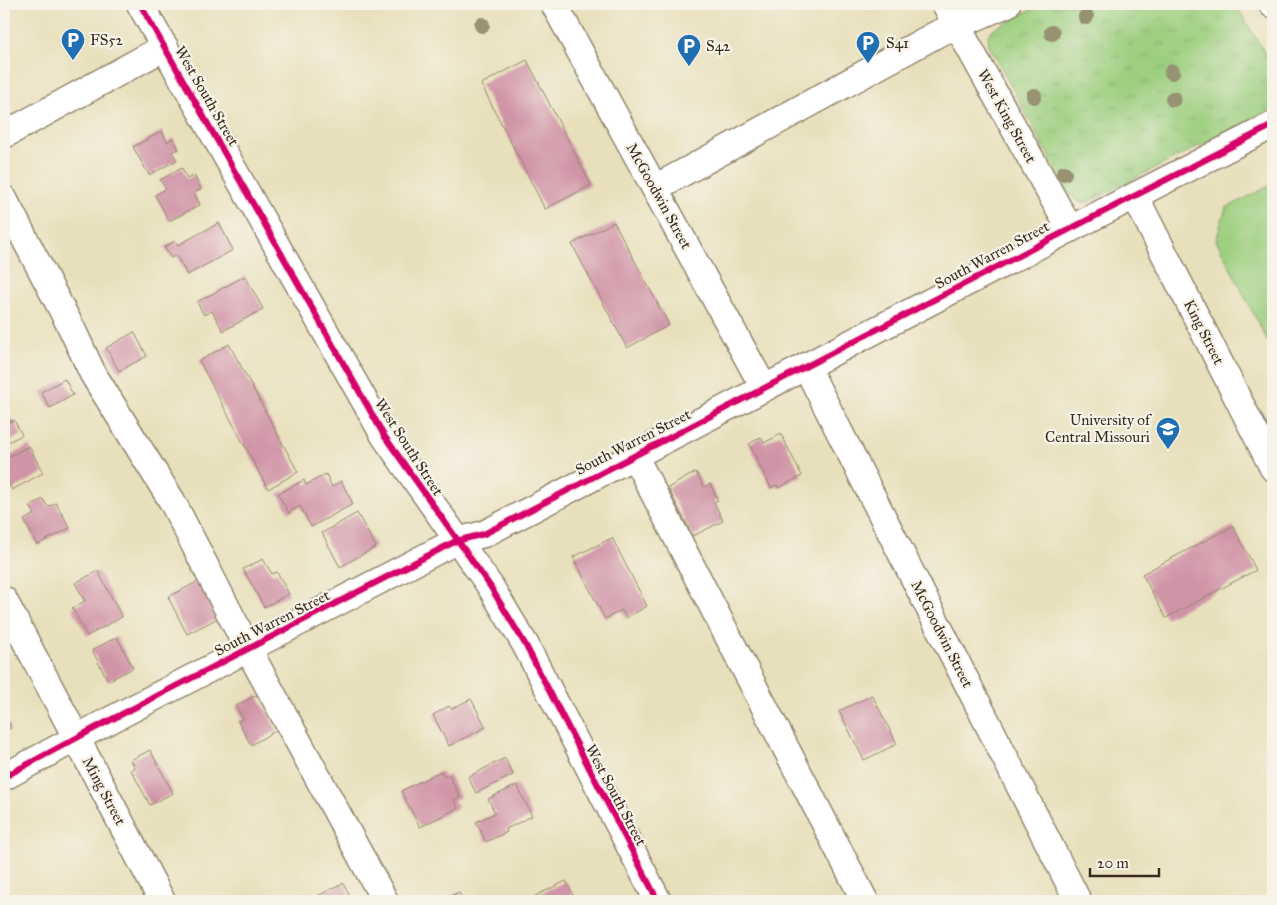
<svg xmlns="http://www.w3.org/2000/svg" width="1277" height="905" viewBox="0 0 1277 905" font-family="'IM FELL Great Primer',serif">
<defs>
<pattern id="grass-tufts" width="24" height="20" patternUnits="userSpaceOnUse" patternTransform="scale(1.25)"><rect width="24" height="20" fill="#9dcf7f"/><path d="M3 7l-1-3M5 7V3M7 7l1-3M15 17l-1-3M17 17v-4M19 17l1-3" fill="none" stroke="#88b26d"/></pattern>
</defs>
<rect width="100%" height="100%" fill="#f7f3e8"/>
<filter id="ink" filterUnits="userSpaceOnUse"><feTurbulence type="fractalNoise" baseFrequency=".02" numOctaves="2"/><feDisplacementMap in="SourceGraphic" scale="10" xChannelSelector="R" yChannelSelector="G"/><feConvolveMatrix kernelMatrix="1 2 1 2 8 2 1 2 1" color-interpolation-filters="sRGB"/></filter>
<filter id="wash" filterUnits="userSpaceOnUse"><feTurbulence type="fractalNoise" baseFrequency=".0096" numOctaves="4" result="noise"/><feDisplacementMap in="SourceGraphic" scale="20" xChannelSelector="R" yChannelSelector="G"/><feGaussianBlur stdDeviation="1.12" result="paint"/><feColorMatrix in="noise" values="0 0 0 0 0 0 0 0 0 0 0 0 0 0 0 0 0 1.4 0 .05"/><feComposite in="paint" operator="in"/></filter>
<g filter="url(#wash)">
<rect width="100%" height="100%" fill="#e8e0bc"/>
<path fill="url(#grass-tufts)" stroke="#6c7c4e" d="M1042 4H1235L1273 66V109L1088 202C1077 203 1072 198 1066 189L989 45 988 35 993 29Z"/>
<polygon fill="#9dcf7f" stroke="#6c7c4e" points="1273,184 1273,352 1216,240 1226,208"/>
<g id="blocks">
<g fill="#d094a7">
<polygon points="527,60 591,185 545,209 481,84"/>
<polygon points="162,131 167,142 173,138 179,149 172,152 177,160 149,175 133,147"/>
<polygon points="182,168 187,179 194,175 201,189 194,193 200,205 169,221 155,195 166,189 160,180"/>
<polygon points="614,222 669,325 627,348 572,244"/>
<polygon points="219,223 233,250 187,275 176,255 171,258 164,247 175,241 178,245"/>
<polygon points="245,276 263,309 223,331 212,311 204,315 197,302"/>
<polygon points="134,332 147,356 119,371 106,348"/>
<polygon points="229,344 298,472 268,489 199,361"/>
<polygon points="65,379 73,395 50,408 41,392"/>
<polygon points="4,408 11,422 14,420 22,435 4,444"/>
<polygon points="781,434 802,476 778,488 777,485 771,488 749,444 761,437 764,443"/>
<polygon points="29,446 43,473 12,490 4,474 4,459"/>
<polygon points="696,472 704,487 710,484 718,500 714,502 723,521 693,536 668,488"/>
<polygon points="326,474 332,487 341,481 353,504 311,527 300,506 289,513 278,494 304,480 306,485"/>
<polygon points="43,499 48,507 56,503 70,528 37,545 24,520 35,514 30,506"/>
<polygon points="357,513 376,547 340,567 322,533"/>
<polygon points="1233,526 1256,570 1166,618 1142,574"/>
<polygon points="612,538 647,606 626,618 622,610 605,619 573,557"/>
<polygon points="263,559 272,574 277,572 289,594 264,607 243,569"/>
<polygon points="98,571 122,617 87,636 72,608 85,601 75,583"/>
<polygon points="199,581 218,618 187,634 168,597"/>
<polygon points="117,637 133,668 108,681 92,650"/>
<polygon points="257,695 277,730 251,745 238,721 243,719 236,706"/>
<polygon points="872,695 897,744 864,760 839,711"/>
<polygon points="471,699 486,727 449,746 433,715 449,706 451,709"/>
<polygon points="4,715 11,728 4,732"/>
<polygon points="150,750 173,793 150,805 131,770 135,768 131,760"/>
<polygon points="505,758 513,775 476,793 468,777"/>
<polygon points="441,771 444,777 449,775 460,797 454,800 458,808 420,827 401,791"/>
<polygon points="517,785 532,816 506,829 507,832 486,842 476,822 495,813 488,799"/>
<polygon points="566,881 576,901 525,901"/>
<polygon points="343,883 353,901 308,901"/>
<polygon points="459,892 463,901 442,901"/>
</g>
</g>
</g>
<g filter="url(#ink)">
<use href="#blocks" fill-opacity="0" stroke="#92856d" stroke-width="1"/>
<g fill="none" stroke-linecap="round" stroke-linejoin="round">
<defs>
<g id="minor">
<polyline points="140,4 385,437 490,586 525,644 658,901"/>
<polyline points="554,4 764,388"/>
<polyline points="945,4 1070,229"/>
<polyline points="1272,4 1273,5"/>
<polyline points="4,135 165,47"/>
<polyline points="655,188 937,34 1007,4"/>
<polyline points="1135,196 1273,468"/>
<polyline points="4,199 72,329 93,374 172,501 248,649 385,901"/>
<polyline points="806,366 1078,901"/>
<polyline points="634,455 865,901"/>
<polyline points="4,600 162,901"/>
<polyline points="4,777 97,727 456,541 484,534 1070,229 1273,125"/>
</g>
</defs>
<use href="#minor" stroke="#92856d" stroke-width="29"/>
<use href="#minor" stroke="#fff" stroke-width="26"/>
<defs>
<g id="cycleway">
<polyline points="140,4 385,437 490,586 525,644 658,901"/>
<polyline points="4,777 97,727 456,541 484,534 1070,229 1273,125"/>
</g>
</defs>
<use href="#cycleway" stroke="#f7f3e8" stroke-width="9"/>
<use href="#cycleway" stroke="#d6006c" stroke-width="6"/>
</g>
<g fill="#979272">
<circle cx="1086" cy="17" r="8"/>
<circle cx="482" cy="25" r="8"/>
<circle cx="1052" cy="33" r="8"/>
<circle cx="1172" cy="72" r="8"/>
<circle cx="1034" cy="96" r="8"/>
<circle cx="1173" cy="99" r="8"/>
<circle cx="1064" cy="173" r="8"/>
</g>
</g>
<defs>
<symbol id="parking-pin" viewBox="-11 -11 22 30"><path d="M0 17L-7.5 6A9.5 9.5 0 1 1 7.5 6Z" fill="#1f6fb2" stroke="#f7f3e8"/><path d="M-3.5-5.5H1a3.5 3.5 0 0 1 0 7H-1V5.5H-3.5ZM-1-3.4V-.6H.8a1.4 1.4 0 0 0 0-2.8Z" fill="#fff"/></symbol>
<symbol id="university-pin" viewBox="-11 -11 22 30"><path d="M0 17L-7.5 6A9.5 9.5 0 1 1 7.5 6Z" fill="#1f6fb2" stroke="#f7f3e8"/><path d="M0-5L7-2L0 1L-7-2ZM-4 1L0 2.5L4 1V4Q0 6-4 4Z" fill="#fff"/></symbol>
</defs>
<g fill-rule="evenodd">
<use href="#parking-pin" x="59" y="26" width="28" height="38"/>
<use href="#parking-pin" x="854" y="29" width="28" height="38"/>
<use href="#parking-pin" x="675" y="32" width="28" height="38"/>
<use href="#university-pin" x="1154" y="415" width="28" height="38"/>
</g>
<g text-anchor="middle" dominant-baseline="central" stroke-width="4.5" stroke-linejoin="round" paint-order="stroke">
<g font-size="15" fill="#3b2a1e" stroke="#f7f3e8" text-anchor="start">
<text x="90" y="40">FS52</text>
<text x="886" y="43">S41</text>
<text x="706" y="46">S42</text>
<text x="1150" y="420" text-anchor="end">University of<tspan x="1150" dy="17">Central Missouri</tspan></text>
</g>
<g font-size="15" fill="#3b2a1e" stroke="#f7f3e8">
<text transform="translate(207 96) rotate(60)">West South Street</text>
<text transform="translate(1007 116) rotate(61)">West King Street</text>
<text transform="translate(659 196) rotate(61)">McGoodwin Street</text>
<text transform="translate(992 255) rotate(-28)">South Warren Street</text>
<text transform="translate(1204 332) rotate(63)">King Street</text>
<text transform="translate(633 442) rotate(-27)">South Warren Street</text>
<text transform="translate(409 447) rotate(57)">West South Street</text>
<text transform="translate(272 623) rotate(-27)">South Warren Street</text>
<text transform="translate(942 634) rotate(63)">McGoodwin Street</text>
<text transform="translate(104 791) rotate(62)">Ming Street</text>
<text transform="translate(616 795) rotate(62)">West South Street</text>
</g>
</g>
<rect width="1277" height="905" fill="none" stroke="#f7f3e8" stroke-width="20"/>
<path d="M1090 868v8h69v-8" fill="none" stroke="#3b2a1e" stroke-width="2.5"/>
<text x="1097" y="868" font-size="15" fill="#3b2a1e" stroke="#f7f3e8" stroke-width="4" paint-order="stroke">20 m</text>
</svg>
